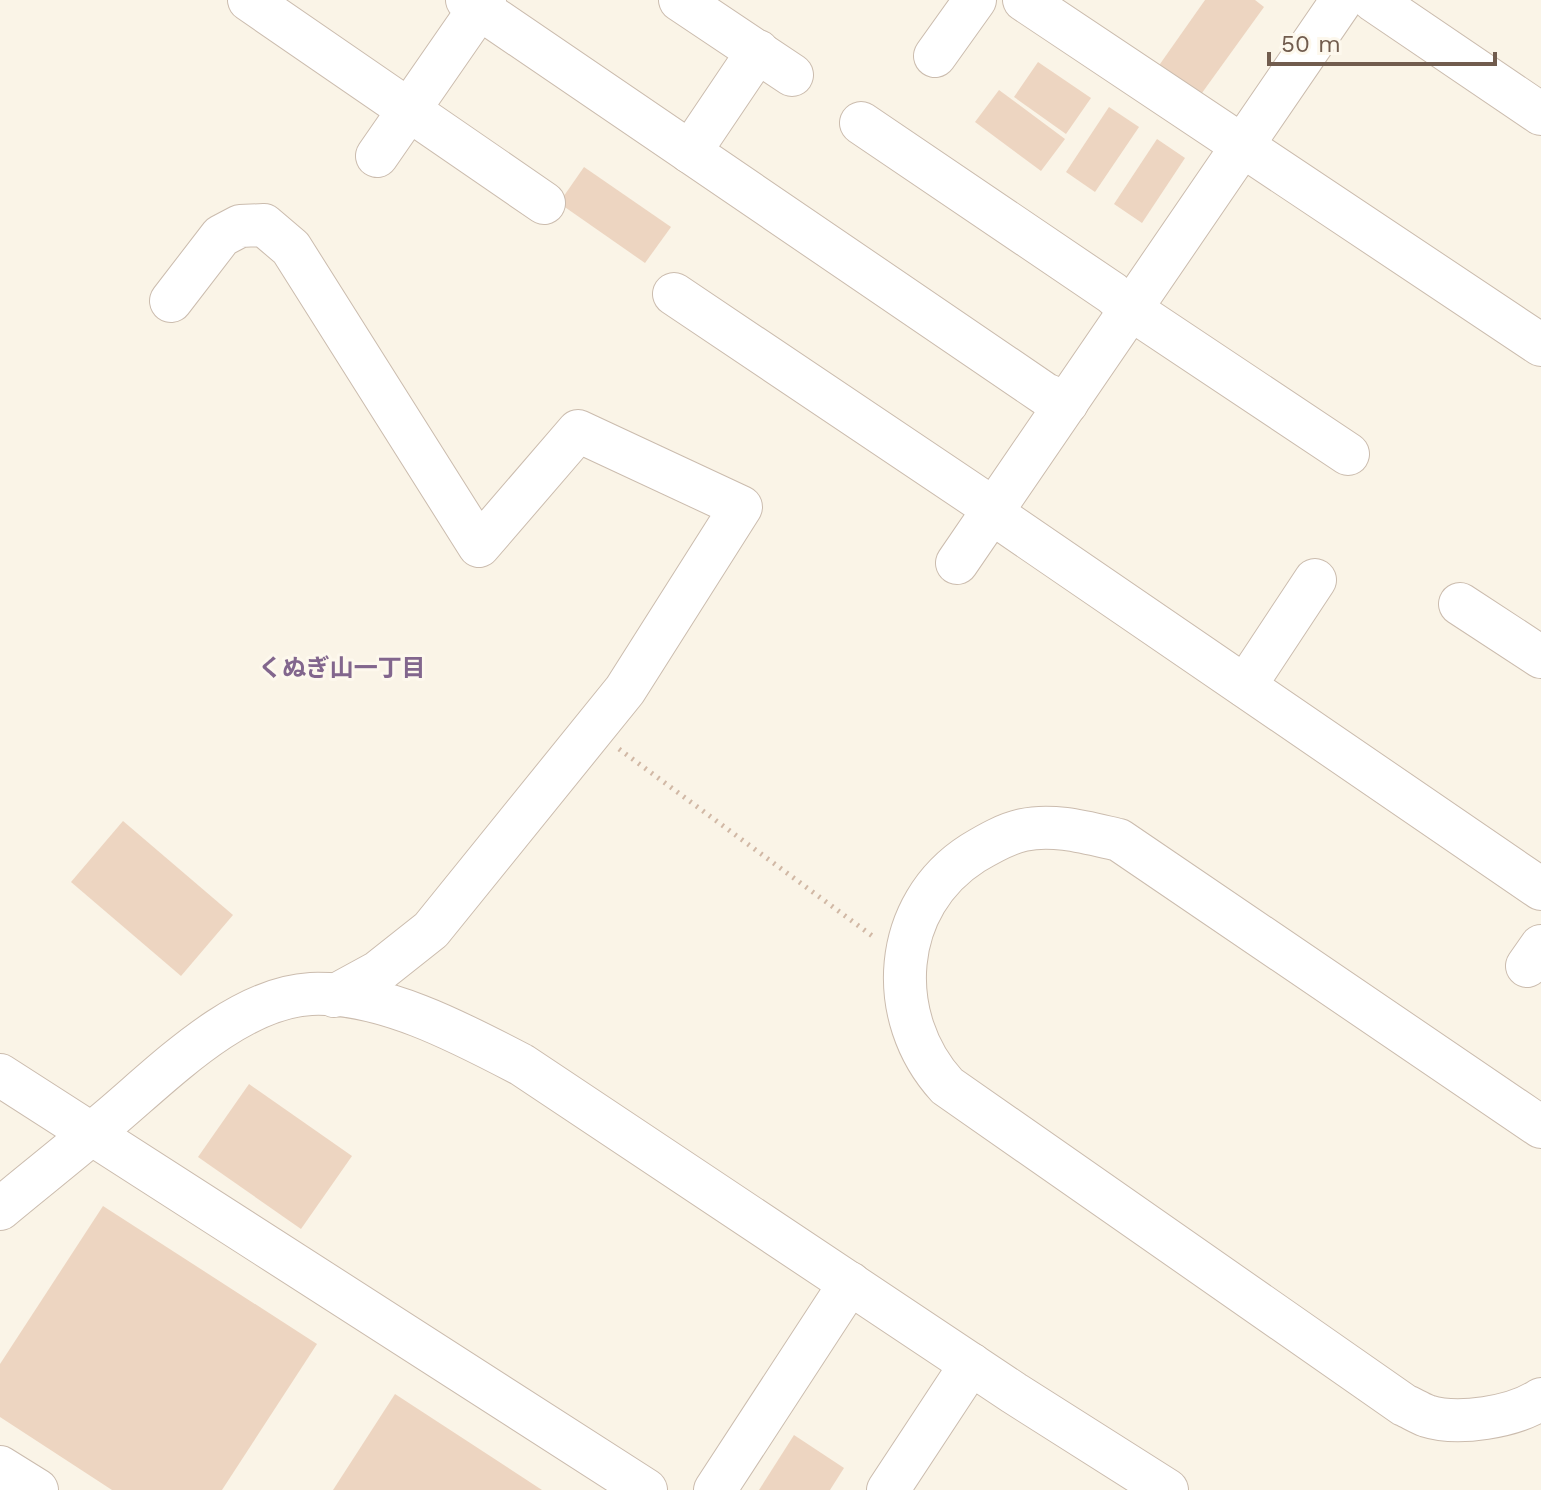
<svg xmlns="http://www.w3.org/2000/svg" width="1541" height="1490" viewBox="0 0 1541 1490" font-family="'Work Sans','Noto Sans JP',sans-serif">
<rect width="100%" height="100%" fill="#faf4e7"/>
<g fill="#edd5c1">
<polygon points="1205,0 1255,0 1264,7 1194,104 1153,74"/>
<polygon points="1038,62 1091,98 1066,134 1014,97"/>
<polygon points="999,90 1065,139 1041,171 975,122"/>
<polygon points="1109,107 1139,127 1095,192 1066,172"/>
<polygon points="1157,139 1185,158 1142,223 1114,204"/>
<polygon points="584,167 671,227 645,263 559,203"/>
<polygon points="123,821 233,915 181,976 71,882"/>
<polygon points="249,1084 352,1156 301,1229 198,1157"/>
<polygon points="103,1206 317,1344 222,1490 112,1490 0,1417 0,1364"/>
<polygon points="395,1394 542,1490 333,1490"/>
<polygon points="794,1435 844,1468 830,1490 759,1490"/>
</g>
<g fill="none" stroke-linecap="round" stroke-linejoin="round">
<defs>
<g id="minor">
<polyline points="249,0 544,203"/>
<polyline points="467,0 1045,394 1067,403"/>
<polyline points="680,0 792,75"/>
<polyline points="1024,0 1541,345"/>
<polyline points="1373,0 1541,114"/>
<polyline points="935,56 975,0"/>
<polyline points="861,123 1112,293 1129,308 1348,454"/>
<polyline points="690,152 758,51"/>
<polyline points="377,156 485,0"/>
<polyline points="674,294 994,509"/>
<polyline points="171,301 221,236 240,226 264,225 291,248 479,546 578,431 741,507 625,690 431,930 378,972 334,996"/>
<polyline points="992,513 1541,889"/>
<polyline points="957,563 1342,0"/>
<polyline points="1460,604 1541,657"/>
<polyline points="1245,686 1315,580"/>
<polyline points="1527,966 1541,946"/>
<polyline points="0,1075 646,1490"/>
<path d="M1541 1127 1119 840C1088 833 1054 823 1023 830 1005 834 988 844 973 853 891 905 884 1017 947 1086L1404 1405C1411 1408 1419 1413 1427 1416 1458 1426 1514 1417 1541 1399"/>
<path d="M0 1209C36 1179 73 1150 108 1120 163 1074 236 998 311 994 382 991 461 1033 522 1065L1014 1393 1167 1490"/>
<polyline points="0,1467 37,1490"/>
<polyline points="715,1490 850,1283"/>
<polyline points="888,1490 971,1364"/>
</g>
</defs>
<use href="#minor" stroke="#cbbcae" stroke-width="44"/>
<polyline stroke="#d1b8a5" stroke-width="5" stroke-dasharray="2 6" stroke-linecap="butt" points="619,749 875,938"/>
<use href="#minor" stroke="#fff" stroke-width="42"/>
</g>
<g text-anchor="middle" dominant-baseline="central" stroke-width="6" stroke-linejoin="round" paint-order="stroke">
<g font-size="24" font-weight="bold" fill="#82668d" stroke="#fdf8ed">
<text x="342" y="668">くぬぎ山一丁目</text>
</g>
</g>
<path d="M1269 52v12h226v-12" fill="none" stroke="#715c4e" stroke-width="4"/>
<text x="1281" y="52" font-size="24" fill="#715c4e" stroke="#fdf8ed" stroke-width="6" paint-order="stroke">50 m</text>
</svg>
